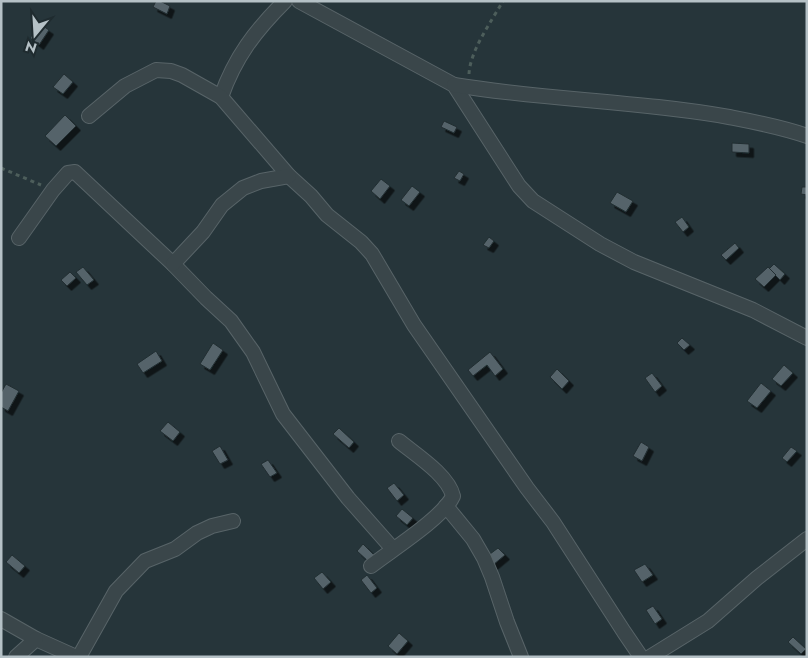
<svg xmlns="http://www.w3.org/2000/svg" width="808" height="658" viewBox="0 0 808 658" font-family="Jost,sans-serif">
<defs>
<filter id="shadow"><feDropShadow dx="4.5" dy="4.5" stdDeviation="0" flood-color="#0009"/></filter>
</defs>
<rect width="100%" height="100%" fill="#26353a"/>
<g fill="#54646a" stroke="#212d31" filter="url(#shadow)">
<polygon points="156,1 160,1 170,6 167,14 153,7"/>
<polygon points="40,24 49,30 39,45 30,38"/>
<polygon points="64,74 73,82 63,94 53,87"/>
<polygon points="65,115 76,126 56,146 45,136"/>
<polygon points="444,121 457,127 454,133 441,127"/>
<polygon points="732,143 749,144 749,153 732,152"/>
<polygon points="459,171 464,174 460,181 454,178"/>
<polygon points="381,179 390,186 380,199 371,191"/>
<polygon points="412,186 420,192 409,206 401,200"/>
<polygon points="802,187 807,187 807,195 801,194"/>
<polygon points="617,192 633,201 626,212 610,203"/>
<polygon points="682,217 689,227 683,232 675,222"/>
<polygon points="489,237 494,241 489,248 483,245"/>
<polygon points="735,243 739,248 726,260 721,255"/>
<polygon points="774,264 785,274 780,280 769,269"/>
<polygon points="83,267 94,280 87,285 76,272"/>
<polygon points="768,267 776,275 764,287 755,279"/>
<polygon points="70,272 76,278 67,286 61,280"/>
<polygon points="682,338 690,345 684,350 677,343"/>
<polygon points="213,343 223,350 210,370 200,364"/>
<polygon points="156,351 162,361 143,373 137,364"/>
<polygon points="490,352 503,369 495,376 487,365 473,376 468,370"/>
<polygon points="784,365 793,373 781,386 772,379"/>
<polygon points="557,369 569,381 562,389 550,377"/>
<polygon points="652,373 662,386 655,392 645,378"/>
<polygon points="761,383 771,391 757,408 747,401"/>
<polygon points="6,384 19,391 8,411 1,407 1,393"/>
<polygon points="168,422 180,432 173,441 160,431"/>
<polygon points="339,428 354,442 349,448 333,434"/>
<polygon points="641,442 649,447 642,461 633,456"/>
<polygon points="220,446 228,460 220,464 212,451"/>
<polygon points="791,447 797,451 787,462 782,458"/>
<polygon points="268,460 277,473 270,477 261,464"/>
<polygon points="394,483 404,495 397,501 387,488"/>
<polygon points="402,509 413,518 407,525 396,516"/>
<polygon points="363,544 375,556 369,562 357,551"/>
<polygon points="498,548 505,555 493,565 486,557"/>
<polygon points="12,555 25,566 19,573 6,562"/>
<polygon points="645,564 653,575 642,582 634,570"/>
<polygon points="322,572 331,582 323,589 314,578"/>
<polygon points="367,575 377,588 371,593 361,580"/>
<polygon points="653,606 662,619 655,624 646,610"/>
<polygon points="399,633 408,641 397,654 388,646"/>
<polygon points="793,637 806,649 801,654 788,642"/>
</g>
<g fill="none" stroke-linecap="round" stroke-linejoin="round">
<defs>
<g id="street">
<polyline points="299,1 454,85 519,186 533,201 600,244 634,262 753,310 807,338"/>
<path d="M454 85C546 100 639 101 729 117 755 122 782 127 807 136"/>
<path d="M221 97C235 57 255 31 285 1"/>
<polyline points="89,116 125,86 156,70 171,71 182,75 221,97 289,176 311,196 327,215 361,242 372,254 414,325 527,488 553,522 624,632 641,657"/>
<polyline points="19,238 53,190 68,173 75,172 173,264 206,298 231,321 253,352 283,414 348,498 393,549"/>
<polyline points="173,264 203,232 222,205 243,188 261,181 289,176"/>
<polyline points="446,506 473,539 484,558 492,577 507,622 521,657"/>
<path d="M371 566C390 551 444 517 453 496 448 475 416 455 399 441"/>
<polyline points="1,619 36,639 76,657"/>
<polyline points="16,657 36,639"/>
<polyline points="79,657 116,591 145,561 175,549 197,533 212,526 233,521"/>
<polyline points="650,657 708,621 757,578 807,539"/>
</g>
</defs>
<use href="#street" stroke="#586468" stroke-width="16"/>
<g stroke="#4d5e5b" stroke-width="3" stroke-dasharray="4 4" stroke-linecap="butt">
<path d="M469 74C470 51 491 22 503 1"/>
<polyline points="1,168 41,185"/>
</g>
<use href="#street" stroke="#3a464a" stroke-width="14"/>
</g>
<rect width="808" height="658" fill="none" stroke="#b5c1c6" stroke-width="5"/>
<g transform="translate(35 35) rotate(198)" stroke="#1f2b2f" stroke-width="4" paint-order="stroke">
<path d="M0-4L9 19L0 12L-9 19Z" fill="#b5c1c6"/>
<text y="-8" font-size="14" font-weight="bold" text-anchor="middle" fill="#b5c1c6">N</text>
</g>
</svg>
